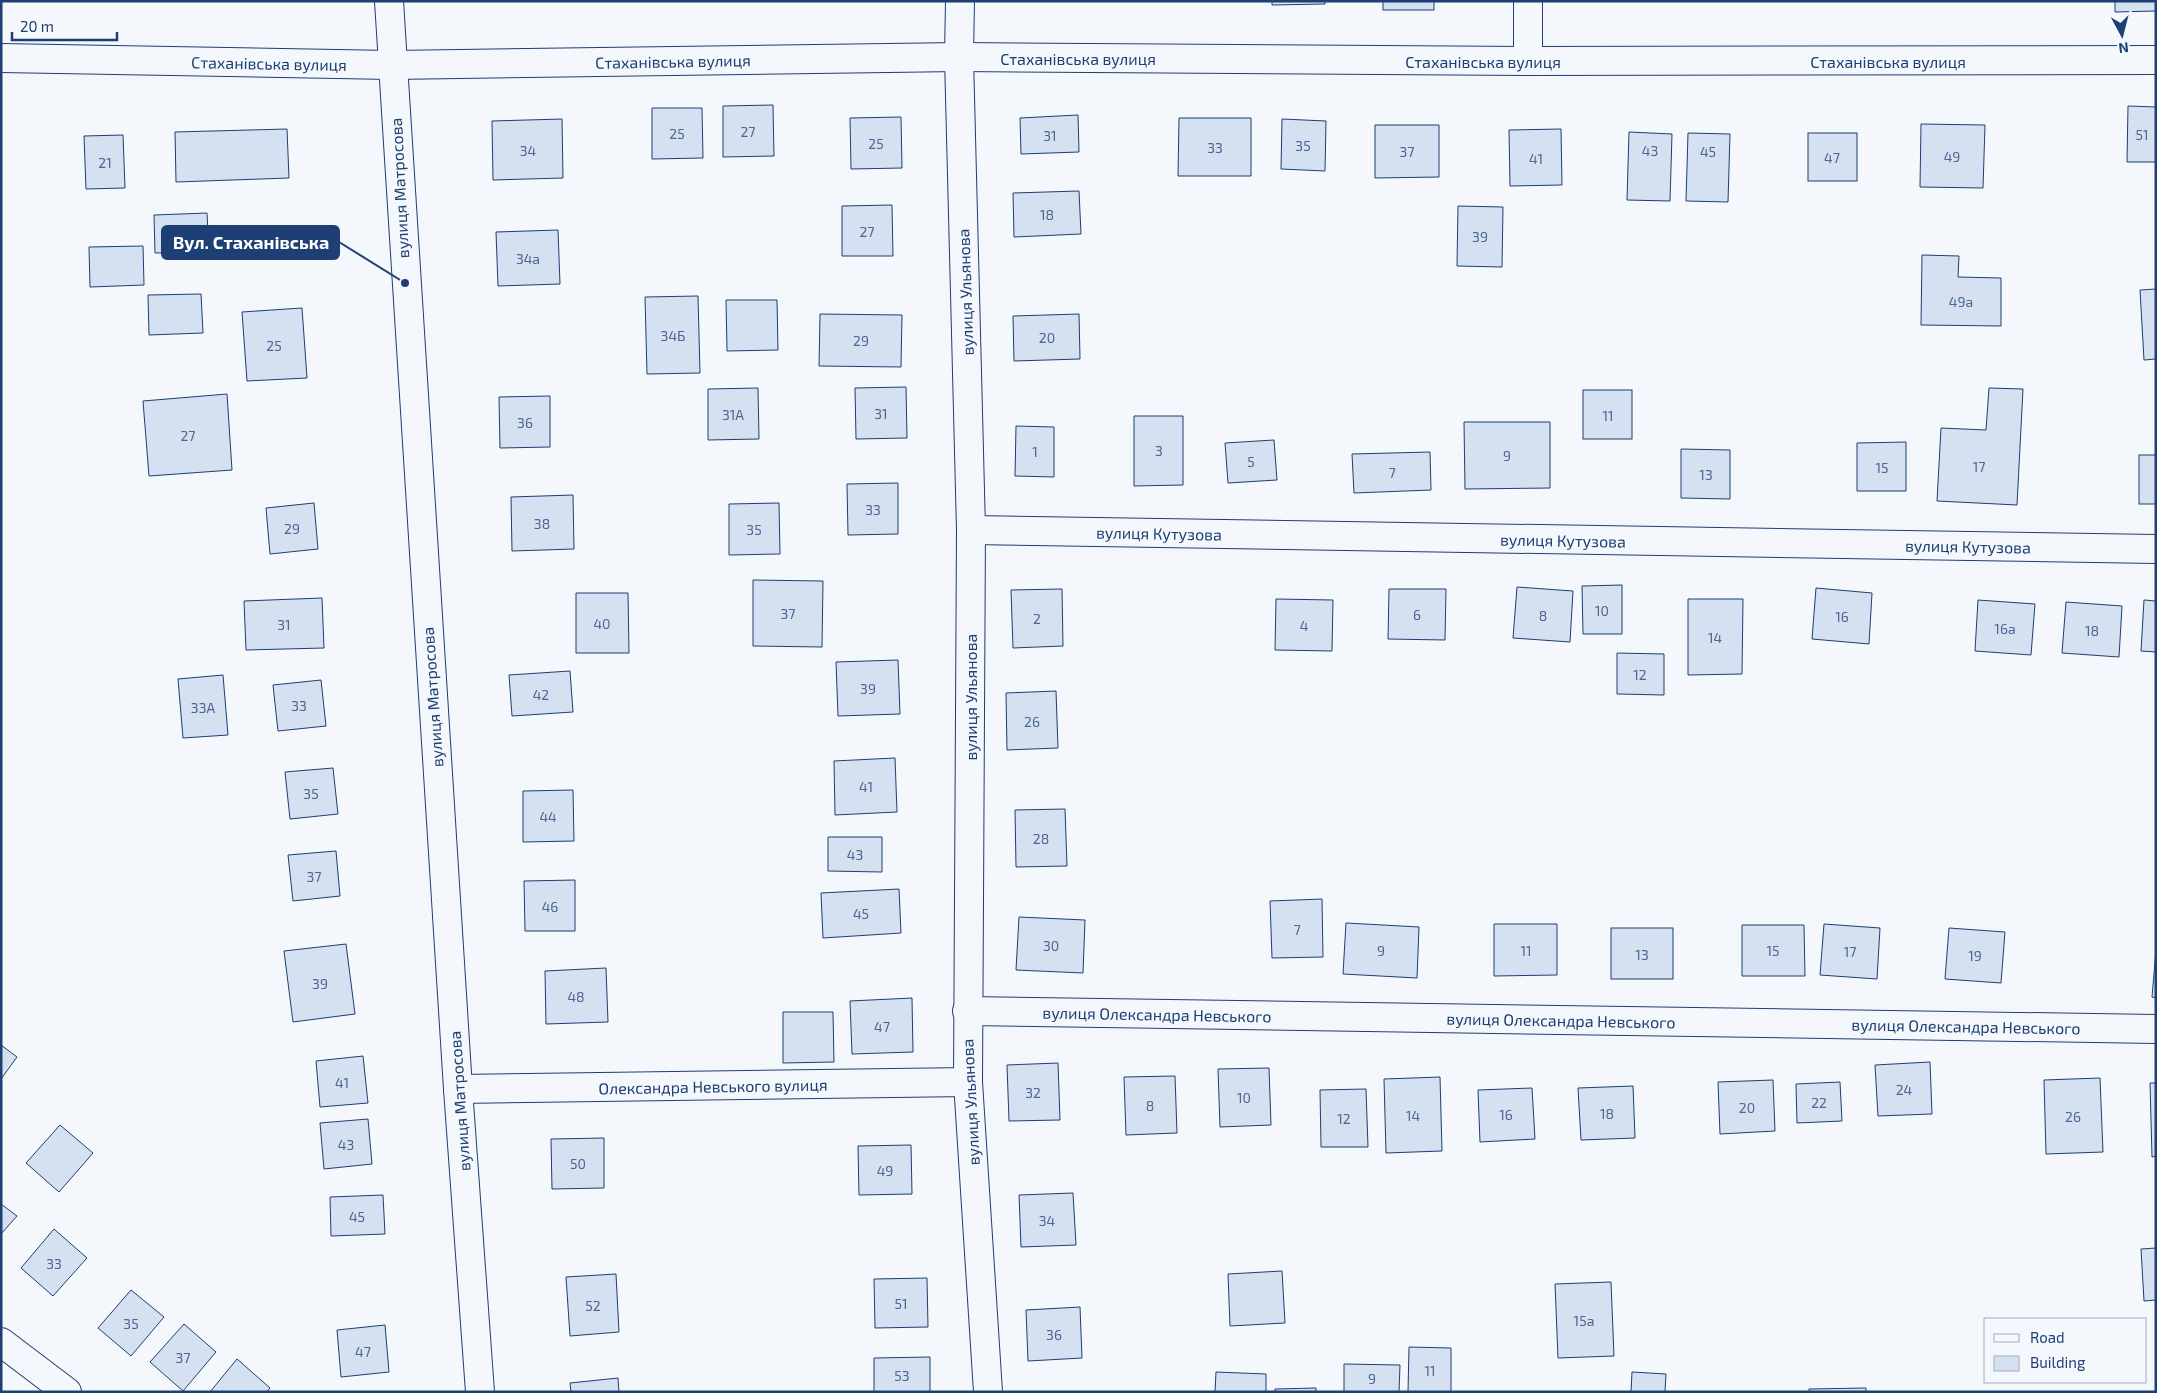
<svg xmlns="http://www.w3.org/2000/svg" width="2157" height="1393" viewBox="0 0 2157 1393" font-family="'Exo 2',sans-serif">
<rect width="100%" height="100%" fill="#f4f7fb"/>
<g fill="#d5e0f0" stroke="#1d3f73">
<polygon points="1272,1 1325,1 1325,4 1272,5"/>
<rect x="1383" y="1" width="51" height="9"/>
<polygon points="2115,1 2156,1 2156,11 2115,12"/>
<polygon points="773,105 774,156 723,157 723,106"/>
<polygon points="2128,106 2156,107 2156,162 2127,162"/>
<polygon points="652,108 702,108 703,158 652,159"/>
<polygon points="1078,115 1079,152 1021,154 1020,118"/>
<polygon points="901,117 902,168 851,169 850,118"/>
<polygon points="1179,118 1251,118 1251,176 1178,176"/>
<polygon points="562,119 563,178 493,180 492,121"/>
<polygon points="1282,119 1326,121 1325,171 1281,169"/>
<polygon points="1921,124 1985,125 1983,188 1920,187"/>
<polygon points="1375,125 1439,125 1439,177 1375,178"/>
<polygon points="287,129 289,178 176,182 175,132"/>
<polygon points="1561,129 1562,185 1510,186 1509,130"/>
<polygon points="1629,132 1672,134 1670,201 1627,200"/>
<polygon points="1688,133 1730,134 1728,202 1686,201"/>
<rect x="1808" y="133" width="49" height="48"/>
<polygon points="123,135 125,188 86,189 84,136"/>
<polygon points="1079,191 1081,234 1014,237 1013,193"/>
<polygon points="892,205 893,256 842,256 842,206"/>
<polygon points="1458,206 1503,207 1502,267 1457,266"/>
<polygon points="207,213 209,252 155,253 154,215"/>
<polygon points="558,230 560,284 498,286 496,232"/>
<polygon points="143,246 144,285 90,287 89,247"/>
<polygon points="1922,255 1959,256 1958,277 2001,278 2001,326 1921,325"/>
<polygon points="2156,289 2156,359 2144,360 2140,290"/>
<polygon points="201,294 203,333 149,335 148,295"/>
<polygon points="698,296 700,373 647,374 645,297"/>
<polygon points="726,300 777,300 778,350 727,351"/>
<polygon points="302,308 307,378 247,381 242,312"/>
<polygon points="820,314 902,315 901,367 819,366"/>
<polygon points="1079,314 1080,359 1014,361 1013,316"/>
<polygon points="906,387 907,438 856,439 855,388"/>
<polygon points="758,388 759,439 708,440 708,389"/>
<polygon points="1989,388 2023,389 2017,505 1937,501 1941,428 1986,430"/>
<rect x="1583" y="390" width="49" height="49"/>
<polygon points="227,394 232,470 149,476 143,401"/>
<polygon points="550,396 550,447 500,448 499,397"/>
<polygon points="1134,416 1183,416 1183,485 1134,486"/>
<polygon points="1464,422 1550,422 1550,488 1465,489"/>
<polygon points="1016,426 1054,427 1054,477 1015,476"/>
<polygon points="1274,440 1277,480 1228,483 1225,443"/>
<polygon points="1906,442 1906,491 1857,491 1857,443"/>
<polygon points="1681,449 1730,450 1730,499 1681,498"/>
<polygon points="1430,452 1431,490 1354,493 1352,454"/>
<rect x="2139" y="455" width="17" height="49"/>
<polygon points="898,483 898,534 848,535 847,484"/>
<polygon points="573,495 574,549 512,551 511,497"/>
<polygon points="314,503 318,549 270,554 266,508"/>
<polygon points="779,503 780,554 729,555 729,504"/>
<polygon points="753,580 823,581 822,647 753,646"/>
<polygon points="1622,585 1622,634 1583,634 1582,586"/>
<polygon points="1517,587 1573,591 1570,642 1513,638"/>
<polygon points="1816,588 1872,593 1869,644 1812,639"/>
<polygon points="1062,589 1063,646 1013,648 1011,590"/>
<polygon points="1389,589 1446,589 1445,640 1388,639"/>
<polygon points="576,593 628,593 629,653 576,653"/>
<polygon points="322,598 324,648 246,650 244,601"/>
<polygon points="1276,599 1333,600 1332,651 1275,650"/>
<polygon points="1688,599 1743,599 1742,674 1688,675"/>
<polygon points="1978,600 2035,604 2031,655 1975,651"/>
<polygon points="2144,600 2156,601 2156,652 2141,651"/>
<polygon points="2066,602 2122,606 2119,657 2062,653"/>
<polygon points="1617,653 1664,654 1664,695 1617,694"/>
<polygon points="898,660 900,714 838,716 836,662"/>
<polygon points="570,671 573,712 512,716 509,675"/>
<polygon points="223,675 228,735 183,738 178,679"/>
<polygon points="321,680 326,726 278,731 273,685"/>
<polygon points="1056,691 1058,748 1007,750 1006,693"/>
<polygon points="895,758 897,812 835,815 834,761"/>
<polygon points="333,768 338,814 290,819 285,772"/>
<polygon points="573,790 574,841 523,842 523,791"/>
<polygon points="1065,809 1067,866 1016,867 1015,810"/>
<polygon points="828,837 882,837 882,872 828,871"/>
<polygon points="336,851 340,896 293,901 288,855"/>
<polygon points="575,880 575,931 525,931 524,881"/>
<polygon points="899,889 901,933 823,938 821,893"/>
<polygon points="1322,899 1323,957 1272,958 1270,901"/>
<polygon points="1019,917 1085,920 1083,973 1016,970"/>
<polygon points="1346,923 1419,927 1417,978 1343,974"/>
<polygon points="1494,924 1557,924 1557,975 1494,976"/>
<polygon points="1824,924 1880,928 1877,979 1820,975"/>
<polygon points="1742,925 1804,925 1805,976 1742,976"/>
<rect x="1611" y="928" width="62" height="51"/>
<polygon points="1949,928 2005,932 2001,983 1945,979"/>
<polygon points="346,944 355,1014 293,1022 284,951"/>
<polygon points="2156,950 2156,998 2152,997"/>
<polygon points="606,968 608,1022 546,1024 545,971"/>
<polygon points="912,998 913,1052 852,1054 850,1001"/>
<polygon points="783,1012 833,1012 834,1062 783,1063"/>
<polygon points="1,1045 17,1057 1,1079"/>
<polygon points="363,1056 368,1103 320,1107 316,1061"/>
<polygon points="1930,1062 1932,1114 1878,1116 1875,1065"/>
<polygon points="1058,1063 1060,1120 1009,1121 1007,1065"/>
<polygon points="1269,1068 1271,1125 1220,1127 1218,1069"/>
<polygon points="1175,1076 1177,1133 1126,1135 1124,1077"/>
<polygon points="1440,1077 1442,1151 1386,1153 1384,1079"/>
<polygon points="2100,1078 2103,1152 2046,1154 2044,1080"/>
<polygon points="1773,1080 1775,1131 1720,1134 1718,1082"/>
<polygon points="1840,1082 1842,1121 1797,1123 1796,1084"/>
<polygon points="2150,1083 2156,1083 2156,1156 2152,1157"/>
<polygon points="1633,1086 1635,1138 1581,1140 1578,1088"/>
<polygon points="1532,1088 1535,1139 1480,1142 1478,1090"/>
<polygon points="1366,1089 1368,1147 1321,1147 1320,1090"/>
<polygon points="368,1119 372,1164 324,1169 320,1123"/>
<polygon points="60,1125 93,1153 59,1192 26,1163"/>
<polygon points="604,1138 604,1188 552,1189 551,1139"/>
<polygon points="911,1145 912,1194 859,1195 858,1146"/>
<polygon points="1073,1193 1076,1245 1021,1247 1019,1195"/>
<polygon points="383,1195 385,1234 331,1236 330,1197"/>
<polygon points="1,1204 17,1216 1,1234"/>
<polygon points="54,1229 87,1258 53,1296 21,1268"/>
<polygon points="2156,1248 2156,1300 2144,1301 2141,1249"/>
<polygon points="1282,1271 1285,1323 1230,1326 1228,1274"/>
<polygon points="616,1274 619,1332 570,1336 566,1277"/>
<polygon points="927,1278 928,1327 875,1328 874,1279"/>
<polygon points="1611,1282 1614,1356 1558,1358 1555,1284"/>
<polygon points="131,1290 164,1317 131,1356 98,1328"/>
<polygon points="1080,1307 1082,1358 1028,1361 1026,1310"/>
<polygon points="184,1324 216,1352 183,1391 150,1362"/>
<polygon points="385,1325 389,1372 341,1377 337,1330"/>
<polygon points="1409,1347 1451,1348 1451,1392 1408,1392"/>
<polygon points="930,1357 930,1392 874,1392 874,1358"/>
<polygon points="237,1359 270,1388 267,1392 210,1392"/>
<polygon points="1344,1364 1400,1365 1399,1392 1344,1392"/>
<polygon points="1216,1372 1266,1374 1266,1392 1215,1392"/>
<polygon points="1632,1372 1666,1374 1665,1392 1631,1392"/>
<polygon points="618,1378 619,1392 571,1392 570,1383"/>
<polygon points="1316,1388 1316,1392 1275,1392 1275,1389"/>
<polygon points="1866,1388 1866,1392 1809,1392 1809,1389"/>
</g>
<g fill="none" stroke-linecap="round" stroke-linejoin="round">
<defs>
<g id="minor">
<polyline points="960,1 959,57 971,530 968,1082 988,1392"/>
<polyline points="1,58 392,65 959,57 1528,61 2156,60"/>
<polyline points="1528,61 1528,1"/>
<polyline points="971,530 2156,549"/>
<polyline points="967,1011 2156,1029"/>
<polyline points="458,1089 968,1082"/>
<polyline points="1,1342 67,1392"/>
</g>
<polyline id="tertiary" points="389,1 458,1089 480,1392"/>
</defs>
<use href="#minor" stroke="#1d3f73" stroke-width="30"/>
<use href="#tertiary" stroke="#1d3f73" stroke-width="30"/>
<use href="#minor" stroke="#f4f7fb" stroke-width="28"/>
<use href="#tertiary" stroke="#f4f7fb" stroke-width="28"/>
</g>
<g text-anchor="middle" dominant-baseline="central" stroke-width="4" stroke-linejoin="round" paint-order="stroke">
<g font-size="14" fill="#4b6792">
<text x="748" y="131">27</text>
<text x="677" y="133">25</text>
<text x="2142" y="134">51</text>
<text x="1050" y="135">31</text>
<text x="876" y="143">25</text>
<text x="1303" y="145">35</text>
<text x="1215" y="147">33</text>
<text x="528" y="150">34</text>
<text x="1650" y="150">43</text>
<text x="1407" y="151">37</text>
<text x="1708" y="151">45</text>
<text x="1952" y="156">49</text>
<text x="1832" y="157">47</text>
<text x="1536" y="158">41</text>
<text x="105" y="162">21</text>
<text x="1047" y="214">18</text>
<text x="867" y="231">27</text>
<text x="1480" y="236">39</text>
<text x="528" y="258">34а</text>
<text x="1961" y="301">49а</text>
<text x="673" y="335">34Б</text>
<text x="1047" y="337">20</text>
<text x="861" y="340">29</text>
<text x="274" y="345">25</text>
<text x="881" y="413">31</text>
<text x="733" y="414">31А</text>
<text x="1608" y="415">11</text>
<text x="525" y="422">36</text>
<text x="188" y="435">27</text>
<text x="1159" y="450">3</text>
<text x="1035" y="451">1</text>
<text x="1507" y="455">9</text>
<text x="1251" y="461">5</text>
<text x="1979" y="466">17</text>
<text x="1882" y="467">15</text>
<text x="1392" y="472">7</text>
<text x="1706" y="474">13</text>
<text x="873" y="509">33</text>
<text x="542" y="523">38</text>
<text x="292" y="528">29</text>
<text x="754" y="529">35</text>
<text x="1602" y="610">10</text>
<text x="788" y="613">37</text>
<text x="1417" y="614">6</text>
<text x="1543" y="615">8</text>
<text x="1842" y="616">16</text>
<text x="1037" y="618">2</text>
<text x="602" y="623">40</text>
<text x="284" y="624">31</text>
<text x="1304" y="625">4</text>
<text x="2005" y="628">16а</text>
<text x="2092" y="630">18</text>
<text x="1715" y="637">14</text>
<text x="1640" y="674">12</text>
<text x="868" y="688">39</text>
<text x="541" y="694">42</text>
<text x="299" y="705">33</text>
<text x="203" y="707">33А</text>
<text x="1032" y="721">26</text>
<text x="866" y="786">41</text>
<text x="311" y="793">35</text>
<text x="548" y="816">44</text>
<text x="1041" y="838">28</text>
<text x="855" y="854">43</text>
<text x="314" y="876">37</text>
<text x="550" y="906">46</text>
<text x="861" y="913">45</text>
<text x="1297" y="929">7</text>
<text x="1051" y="945">30</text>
<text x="1381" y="950">9</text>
<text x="1526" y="950">11</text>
<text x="1773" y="950">15</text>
<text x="1850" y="951">17</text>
<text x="1642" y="954">13</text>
<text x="1975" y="955">19</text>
<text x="320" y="983">39</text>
<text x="576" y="996">48</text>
<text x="882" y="1026">47</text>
<text x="342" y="1082">41</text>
<text x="1904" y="1089">24</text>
<text x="1033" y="1092">32</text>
<text x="1244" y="1097">10</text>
<text x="1819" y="1102">22</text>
<text x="1150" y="1105">8</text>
<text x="1747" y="1107">20</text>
<text x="1607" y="1113">18</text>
<text x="1506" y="1114">16</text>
<text x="1413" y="1115">14</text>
<text x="2073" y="1116">26</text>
<text x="1344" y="1118">12</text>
<text x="346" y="1144">43</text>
<text x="578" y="1163">50</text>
<text x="885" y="1170">49</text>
<text x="357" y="1216">45</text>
<text x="1047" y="1220">34</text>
<text x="54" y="1263">33</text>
<text x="901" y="1303">51</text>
<text x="593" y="1305">52</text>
<text x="1584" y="1320">15а</text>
<text x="131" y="1323">35</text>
<text x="1054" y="1334">36</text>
<text x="363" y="1351">47</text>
<text x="183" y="1357">37</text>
<text x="1430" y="1370">11</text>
<text x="902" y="1375">53</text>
<text x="1372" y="1378">9</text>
</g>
<g font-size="16" fill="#1d3f73" stroke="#f4f7fb">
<text x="1078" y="58">Стаханівська вулиця</text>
<text transform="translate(673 61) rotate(-1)">Стаханівська вулиця</text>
<text x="1483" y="61">Стаханівська вулиця</text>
<text x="1888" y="61">Стаханівська вулиця</text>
<text transform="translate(269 63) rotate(1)">Стаханівська вулиця</text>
<text transform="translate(399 188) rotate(-93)">вулиця Матросова</text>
<text transform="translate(965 292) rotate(-92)">вулиця Ульянова</text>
<text transform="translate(1159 533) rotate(1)">вулиця Кутузова</text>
<text transform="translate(1563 540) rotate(1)">вулиця Кутузова</text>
<text transform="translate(1968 546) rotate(1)">вулиця Кутузова</text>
<text transform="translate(432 697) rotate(-94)">вулиця Матросова</text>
<text transform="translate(970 697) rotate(-90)">вулиця Ульянова</text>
<text transform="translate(1157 1014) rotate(1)">вулиця Олександра Невського</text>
<text transform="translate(1561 1020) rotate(1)">вулиця Олександра Невського</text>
<text transform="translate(1966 1026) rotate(1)">вулиця Олександра Невського</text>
<text transform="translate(713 1086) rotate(-1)">Олександра Невського вулиця</text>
<text transform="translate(459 1101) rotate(-94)">вулиця Матросова</text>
<text transform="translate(970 1102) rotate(-93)">вулиця Ульянова</text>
</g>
</g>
<path fill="none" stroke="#1d3f73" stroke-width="2" d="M405 283L339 242"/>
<circle fill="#1d3f73" stroke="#f4f7fb" stroke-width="2" cx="405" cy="283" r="5"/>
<rect fill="#1d3f73" stroke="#1d3f73" stroke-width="2" x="162" y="226" width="177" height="33" rx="5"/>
<g font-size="18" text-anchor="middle" font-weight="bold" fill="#fff">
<text x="251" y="249">Вул. Стаханівська</text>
</g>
<rect width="2157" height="1393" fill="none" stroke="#1d3f73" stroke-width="5"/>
<rect x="1984" y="1318" width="162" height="65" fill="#f4f7fb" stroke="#9eadc5"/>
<rect x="1994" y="1334" width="25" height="8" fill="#f4f7fb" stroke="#9eadc5"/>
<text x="2030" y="1343" font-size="15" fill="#1d3f73">Road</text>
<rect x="1994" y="1356" width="25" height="15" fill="#d5e0f0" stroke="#9eadc5"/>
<text x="2030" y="1368" font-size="15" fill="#1d3f73">Building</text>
<g transform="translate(2122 35) rotate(173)" stroke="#f4f7fb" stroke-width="4" paint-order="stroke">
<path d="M0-4L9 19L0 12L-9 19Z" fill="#1d3f73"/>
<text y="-8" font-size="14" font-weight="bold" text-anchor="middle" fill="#1d3f73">N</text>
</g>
<path d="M12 32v8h105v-8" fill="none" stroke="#1d3f73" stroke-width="2.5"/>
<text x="20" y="32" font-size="15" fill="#1d3f73" stroke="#f4f7fb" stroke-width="4" paint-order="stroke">20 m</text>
</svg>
